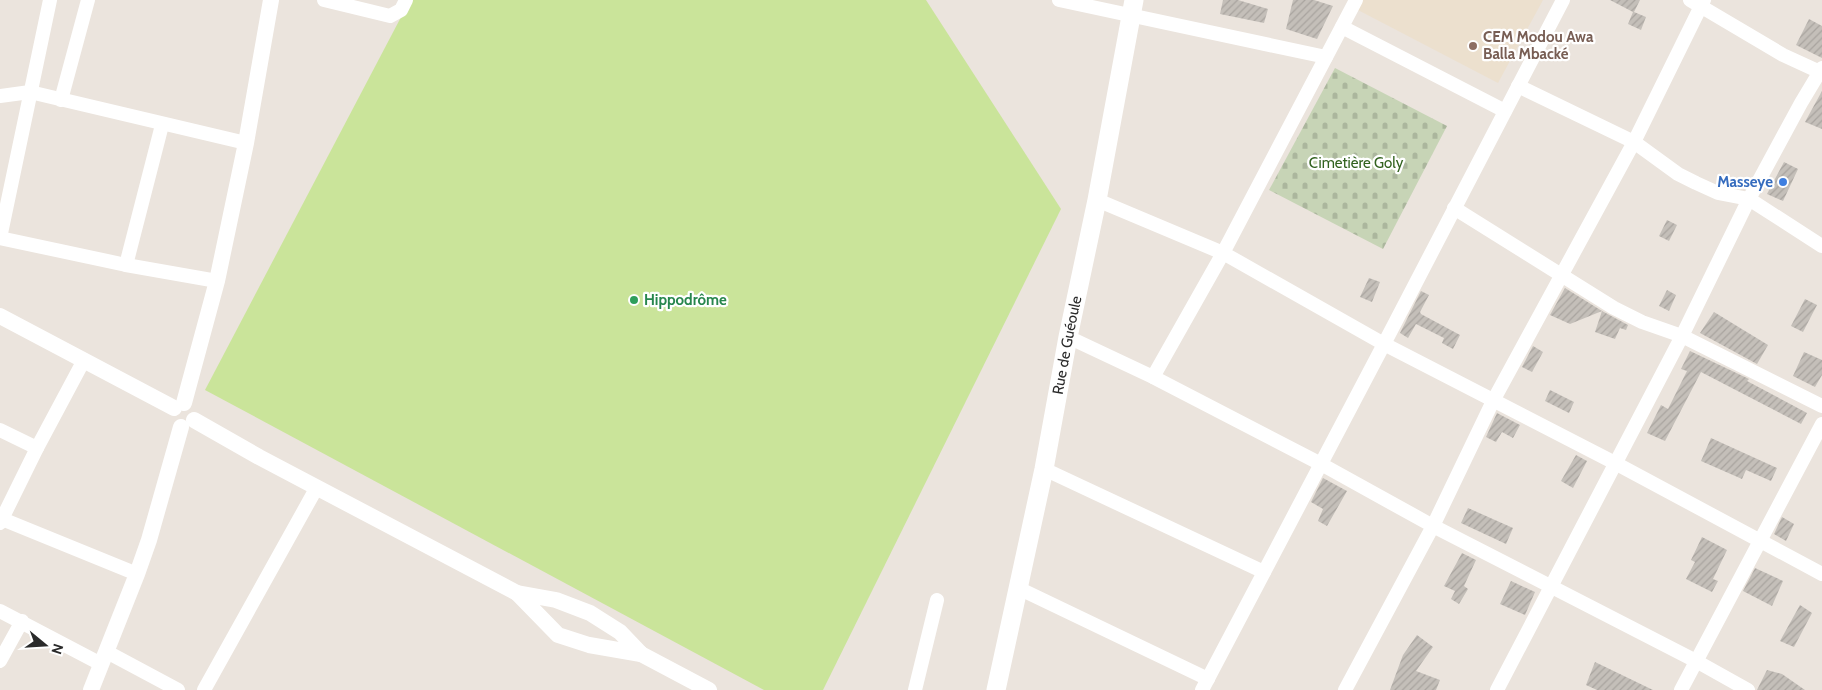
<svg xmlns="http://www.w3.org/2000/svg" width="1822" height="690" viewBox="0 0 1822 690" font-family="Cabin,sans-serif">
<defs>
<pattern id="cemetery-stones" width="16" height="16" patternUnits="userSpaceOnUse" patternTransform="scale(1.25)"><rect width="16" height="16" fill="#c7d4b6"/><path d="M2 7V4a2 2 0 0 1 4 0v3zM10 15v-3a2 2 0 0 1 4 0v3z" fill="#abb69d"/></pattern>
<pattern id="building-hatch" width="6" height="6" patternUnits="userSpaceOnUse" patternTransform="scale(1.25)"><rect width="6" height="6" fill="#c4bfb9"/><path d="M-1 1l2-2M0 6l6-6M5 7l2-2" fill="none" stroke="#a9a49f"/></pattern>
</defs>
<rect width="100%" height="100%" fill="#ebe4dd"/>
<polygon fill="#ece0ce" points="1361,0 1543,0 1498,83 1356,9"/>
<polygon fill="url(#cemetery-stones)" points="1335,68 1447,126 1383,249 1269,190"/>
<polygon fill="#cae49a" points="410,0 926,0 1061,209 823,690 764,690 205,390"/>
<g fill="url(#building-hatch)">
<polygon points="1223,0 1238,0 1268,9 1264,23 1220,14"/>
<polygon points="1293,0 1314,0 1333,6 1317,39 1286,29"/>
<polygon points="1610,0 1640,0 1634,12 1646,17 1641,30 1628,24 1633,12"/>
<polygon points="1809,19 1822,26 1822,58 1796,45"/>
<polygon points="1822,91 1822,129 1805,122"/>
<polygon points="1784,162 1798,169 1783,201 1767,194"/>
<polygon points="1667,220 1677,225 1669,241 1659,236"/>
<polygon points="1369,278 1380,282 1372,302 1360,297"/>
<polygon points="1565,288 1602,311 1570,324 1550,315"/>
<polygon points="1667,290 1676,295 1669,311 1659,306"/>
<polygon points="1421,291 1429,295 1420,312 1421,314 1460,335 1453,349 1442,343 1444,338 1416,324 1408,338 1400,333"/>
<polygon points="1805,299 1817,305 1803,332 1791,326"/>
<polygon points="1602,311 1628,325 1626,330 1620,328 1615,339 1595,332"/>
<polygon points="1714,312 1768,345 1757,364 1700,333"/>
<polygon points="1533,346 1543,352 1532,372 1522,367"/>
<polygon points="1690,351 1749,379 1747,381 1807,413 1801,424 1701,372 1665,441 1647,433 1661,405 1668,409 1687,371 1681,369"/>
<polygon points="1804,352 1822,360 1822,375 1815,387 1793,376"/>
<polygon points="1550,390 1574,402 1569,413 1545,401"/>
<polygon points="1497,413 1520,425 1513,438 1502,432 1496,442 1486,437"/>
<polygon points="1711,438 1777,468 1771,481 1746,470 1742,479 1701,461"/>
<polygon points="1576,455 1587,461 1573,488 1561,481"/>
<polygon points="1323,478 1347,491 1327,526 1318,521 1323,509 1311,502"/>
<polygon points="1468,508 1513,528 1506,544 1461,523"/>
<polygon points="1782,517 1794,524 1786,541 1774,534"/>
<polygon points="1702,537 1727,550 1713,579 1718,581 1712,592 1686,579 1695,562 1691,560"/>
<polygon points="1462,553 1476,560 1464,586 1468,589 1459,604 1451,599 1455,591 1444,586"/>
<polygon points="1755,568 1783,581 1772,606 1743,591"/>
<polygon points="1511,581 1535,592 1525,615 1500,604"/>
<polygon points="1800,605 1812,613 1794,647 1780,641"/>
<polygon points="1417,635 1433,647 1416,671 1440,680 1436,690 1390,690 1403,655"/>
<polygon points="1595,662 1653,690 1597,690 1586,685"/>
<polygon points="1767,670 1782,674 1805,690 1757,690"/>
</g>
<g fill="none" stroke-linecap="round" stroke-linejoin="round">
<g stroke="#fff" stroke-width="14">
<polyline points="324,0 390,16 401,10 406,0"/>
<polyline points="1059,0 1326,57"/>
<polyline points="1690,0 1783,55 1822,73"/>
<polyline points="1342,27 1505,111"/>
<polyline points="1518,86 1634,142 1678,174 1696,183 1718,193 1749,199 1822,246"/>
<polyline points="0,96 30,92 246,143"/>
<polyline points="61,100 88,0"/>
<polyline points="1097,200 1223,253 1384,344 1615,463 1822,574"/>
<polyline points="1454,208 1614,308 1642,322 1682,336 1822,406"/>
<polyline points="0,238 50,0"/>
<polyline points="0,238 126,265 217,281"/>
<polyline points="126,265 162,125"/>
<polyline points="1068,337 1153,377 1321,464 1433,526 1696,661 1748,690"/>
<polyline points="1153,377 1223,253 1356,0"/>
<polyline points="0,430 37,448"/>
<polyline points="1044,469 1264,572"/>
<polyline points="2,519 137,574"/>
<polyline points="0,523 37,448 84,360"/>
<polyline points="1018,588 1208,679"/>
<polyline points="0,611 101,664"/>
<polyline points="107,652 178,690"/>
<polyline points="0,661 22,621"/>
<polyline points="204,690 317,487"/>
<polyline points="915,690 937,600"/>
<polyline points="1202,690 1384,344 1563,0"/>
<polyline points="1345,690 1433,526 1493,401 1634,142 1704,0"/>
<polyline points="1497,690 1682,336 1749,199 1801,103 1822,68"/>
<polyline points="1681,690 1822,424"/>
</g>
<g stroke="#fff" stroke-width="16">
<polyline points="0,316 174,408"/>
<polyline points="184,403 217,281 246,143 271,0"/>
<polyline points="194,420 259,457 517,593 558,635 589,645 641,654"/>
<polyline points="517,593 556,600 590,613 620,632 641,654 709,690"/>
<polyline points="91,690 137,574 149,540 181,427"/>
</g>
<path stroke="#fff" stroke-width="19" id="s1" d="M996 690 1044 469 1068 337 1097 200 1134 0"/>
</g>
<circle fill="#8d6e63" stroke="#fff" stroke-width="2" cx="1473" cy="46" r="5"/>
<circle fill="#3f7fe0" stroke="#fff" stroke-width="2" cx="1783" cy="182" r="5"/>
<circle fill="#2e9e5b" stroke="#fff" stroke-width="2" cx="634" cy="300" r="5"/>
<g text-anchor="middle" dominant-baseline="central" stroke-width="4.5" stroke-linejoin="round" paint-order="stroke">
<g font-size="15" font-weight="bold" fill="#785e54" stroke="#fff" text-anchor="start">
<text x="1483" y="37">CEM Modou Awa<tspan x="1483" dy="17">Balla Mbacké</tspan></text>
</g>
<g font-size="15" fill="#32621f" stroke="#fff">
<text x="1356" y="163">Cimetière Goly</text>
</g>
<g font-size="15" font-weight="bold" fill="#366cbe" stroke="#fff" text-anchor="end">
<text x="1773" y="182">Masseye</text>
</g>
<g font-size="15" font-weight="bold" fill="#27864d" stroke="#fff" text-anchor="start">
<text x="644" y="300">Hippodrôme</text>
</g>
<g font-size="15" fill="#2a2a2a" stroke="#fff">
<text stroke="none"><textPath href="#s1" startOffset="352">Rue de Guéoule</textPath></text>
</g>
</g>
<g transform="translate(45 645) rotate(108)" stroke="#ffffff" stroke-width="4" paint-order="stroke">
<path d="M0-4L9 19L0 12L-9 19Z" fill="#2a2a2a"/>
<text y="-8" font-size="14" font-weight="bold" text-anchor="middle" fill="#2a2a2a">N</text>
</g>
</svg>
